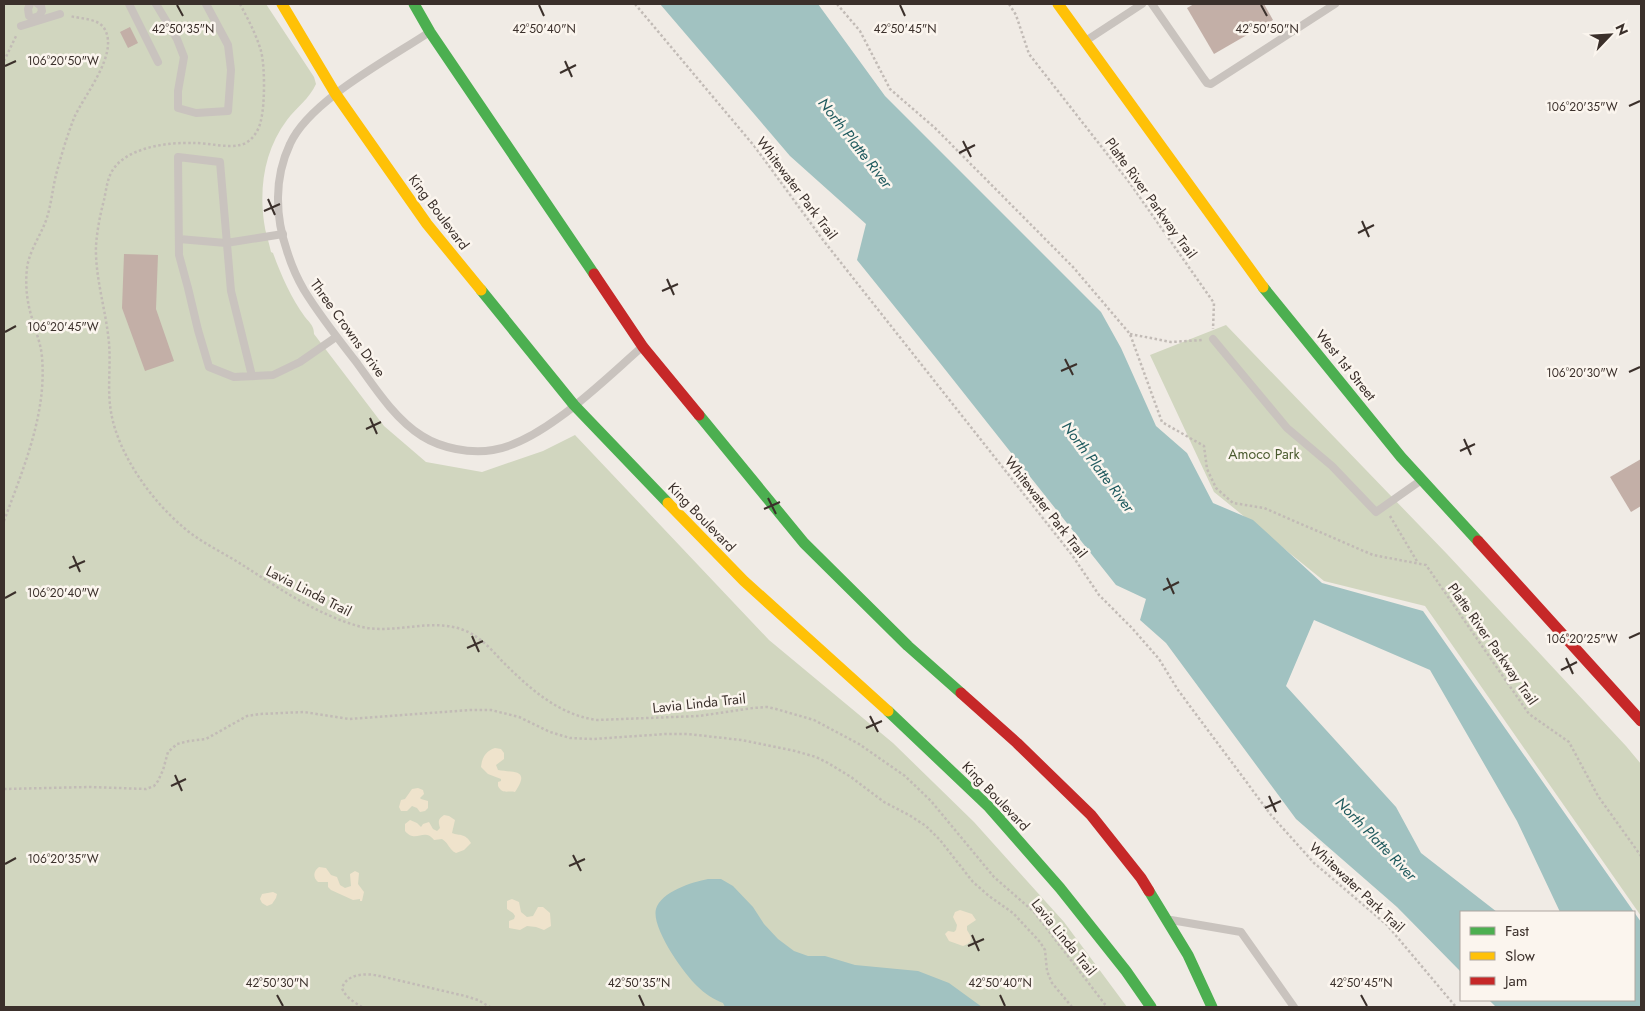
<svg xmlns="http://www.w3.org/2000/svg" width="1645" height="1011" viewBox="0 0 1645 1011" font-family="Jost,sans-serif">
<rect width="100%" height="100%" fill="#f0ebe5"/>
<g fill="#d1d6bf">
<path d="M4 4H266L314 77 316 84C310 98 296 108 287 120 265 149 259 186 264 222 265 232 269 242 271 252L273 253C281 275 291 298 305 317 310 323 314 326 314 334L384 426 426 462 482 472 543 451 575 435 769 640 893 743 974 822 1064 922 1127 1007H4Z"/>
<polygon points="1226,325 1447,554 1626,746 1641,764 1641,916 1425,606 1324,581 1214,492 1150,355"/>
</g>
<g fill="#efe3cc">
<path d="M495 748 501 749 504 753V759L496 765 498 770C513 773 531 768 515 792 508 790 503 795 498 786V782L501 781V779L488 774 481 767C482 757 486 751 495 748Z"/>
<polygon points="418,788 423,790 424,794 420,798 421,799 428,801 428,808 425,811 420,812 417,808 412,806 407,811 401,811 399,807 401,800 405,799 412,789"/>
<path d="M444 815 449 816 455 820 452 833C460 836 465 833 471 843L464 850 456 853C449 850 449 843 442 839L434 840C424 827 416 844 405 831V824L410 820 417 823 421 827 423 824 429 822 433 829 437 831 440 828C438 821 438 819 444 815Z"/>
<path d="M319 867 326 868 331 875 337 877 340 885 345 888 351 886 350 874 355 871 359 873 358 884 364 892 362 901H360V899L353 900 331 890 328 887V882H318C313 878 313 871 319 867Z"/>
<polygon points="273,892 277,894 276,898 272,904 267,906 262,903 260,899 262,894"/>
<polygon points="512,899 519,902 521,912 527,917 533,916 538,907 543,907 550,913 551,926 544,930 536,927 527,926 520,930 509,928 509,921 514,919 515,916 513,913 507,909 507,901"/>
<path d="M960 910 972 914 976 920 967 926V930C972 938 974 942 963 946L949 941 945 934 948 931 954 932 956 930 957 925 953 917 955 912Z"/>
</g>
<g fill="#a1c2c1">
<polygon points="660,4 818,4 885,96 1101,312 1121,348 1156,426 1187,453 1213,503 1253,520 1322,583 1423,611 1641,922 1641,1007 1496,1007 1489,1000 1634,1000 1634,912 1560,912 1517,821 1430,670 1314,620 1286,686 1396,807 1421,853 1497,912 1461,912 1461,972 1397,907 1296,819 1166,643 1140,620 1146,599 1116,585 936,358 857,260 866,224 790,156"/>
<path d="M708 879H721L733 886 753 907 764 924 778 939 794 951 808 956H825L855 965 918 971 949 983 982 1007H725L723 1003C713 999 705 994 697 986 684 974 651 928 656 909 661 892 692 882 708 879Z"/>
</g>
<g fill="#c3afa7">
<polygon points="1194,4 1264,4 1273,20 1214,54 1187,8"/>
<polygon points="130,27 138,43 128,48 120,32"/>
<polygon points="124,254 158,255 156,309 174,361 145,371 122,308"/>
<polygon points="1641,459 1641,506 1631,512 1610,477"/>
</g>
<g fill="none" stroke-linecap="round" stroke-linejoin="round">
<g stroke="#c2bbb6" stroke-width="2.5" stroke-dasharray="2.5 2.5" stroke-linecap="butt">
<path d="M240 4C248 19 256 34 261 51 265 66 265 104 261 120 259 131 251 143 240 145 227 148 208 143 194 143 169 142 124 147 111 173 107 181 106 191 104 200 100 215 97 231 96 246 95 278 106 310 109 343 111 366 107 389 111 412 118 454 151 500 183 527 200 542 222 552 241 564 277 587 316 614 358 626 394 636 431 616 466 631 480 637 491 649 501 660 528 687 558 715 597 720L699 716 753 708 767 707 776 709 814 720 859 744 905 776 931 801 994 877 1034 912 1107 1007"/>
<polyline points="635,4 755,147 823,240 1072,555 1099,595 1132,628 1159,659 1178,690 1271,815 1314,863 1387,925 1456,1007"/>
<polyline points="837,4 860,31 890,89 935,128 1073,267 1130,334 1162,422 1204,446 1207,469 1216,488 1233,503 1264,508 1373,555 1426,565 1529,714 1569,742 1598,796 1641,856"/>
<polyline points="1009,4 1016,15 1029,54 1129,182 1214,303 1213,329"/>
<polyline points="4,61 17,34"/>
<polyline points="1130,334 1171,342 1203,340"/>
<polyline points="1390,516 1418,563"/>
<path d="M4 521C23 469 47 414 42 357 41 344 36 333 33 321 27 304 25 286 27 268 29 252 39 238 45 223 51 208 52 191 56 175 61 156 67 136 74 118 84 95 120 53 104 28 97 18 81 19 70 16"/>
<polyline points="4,789 90,787 146,789 154,786 158,781 163,770 168,752 177,744 189,741 206,739 247,716 260,714 304,712 349,719 470,710 491,710 519,717 550,732 570,738 593,739 666,734 688,734 741,740 795,751 816,757 828,763 851,777 884,802 909,815 926,826 940,840 973,882 989,896 1013,913 1040,942 1045,950 1047,971 1052,983 1072,1007"/>
<path d="M362 1007C354 1002 345 997 342 988 347 973 367 973 380 976L465 996 478 1000 490 1007"/>
</g>
<g stroke="#c9c3be" stroke-width="8">
<polyline points="30,4 28,9 29,16 33,18 39,16 42,11 41,6 38,4"/>
<polyline points="129,4 158,62"/>
<polyline points="156,4 177,39 184,57 178,91 178,108 196,113 228,111 231,70 228,45 206,4"/>
<polyline points="1152,4 1204,79 1207,83 1211,84 1335,4"/>
<polyline points="21,26 60,14"/>
<path d="M428 33C389 59 309 101 290 144 274 178 275 216 287 251 291 264 297 278 304 290 320 316 339 340 357 363 375 388 395 419 422 436 441 448 470 454 493 450 543 442 604 380 642 347"/>
<polyline points="1087,40 1142,4"/>
<polyline points="179,239 226,243 283,234"/>
<polyline points="1213,339 1287,428 1332,466 1376,512 1420,481"/>
<polyline points="252,376 231,291 220,162 178,157 179,255 188,288 198,330 209,367 234,377 273,375 300,362 336,337"/>
<polyline points="1171,920 1241,932 1294,1007"/>
</g>
<g stroke="#4caf50" stroke-width="11">
<polyline points="414,4 430,32 594,274"/>
<polyline points="1263,287 1401,457 1478,541"/>
<polyline points="481,290 574,405 668,503"/>
<polyline points="699,415 804,543 908,646 961,693"/>
<polyline points="888,711 989,807 1060,888 1126,971 1151,1007"/>
<polyline points="1149,891 1188,955 1212,1007"/>
</g>
<g stroke="#ffc107" stroke-width="11">
<polyline points="282,4 335,93 427,224 481,290"/>
<polyline points="1058,4 1263,287"/>
<polyline points="668,503 744,581 888,711"/>
</g>
<g stroke="#c62828" stroke-width="11">
<polyline points="594,274 643,347 699,415"/>
<polyline points="1478,541 1641,721"/>
<polyline points="961,693 1017,743 1091,815 1141,878 1149,891"/>
</g>
</g>
<path fill="none" stroke="#3b302b" stroke-width="2" d="M177 5 183 16M539 5 544 16M900 5 905 16M1261 5 1267 16M565 61 572 77M5 66 16 61M560 73 576 65M1629 106 1640 101M963 141 971 157M959 153 975 145M268 199 275 215M264 211 280 204M1362 221 1369 237M1358 233 1374 225M667 279 674 295M662 291 678 284M5 332 16 326M1065 359 1073 375M1061 371 1077 364M1629 372 1640 367M370 418 377 434M366 429 381 422M1464 439 1471 455M1460 451 1475 444M768 498 776 514M764 509 780 502M73 556 80 572M69 568 85 561M1167 578 1174 594M1163 590 1179 582M5 598 16 592M472 636 479 652M1629 638 1640 633M467 648 483 641M1566 658 1573 674M1561 670 1577 662M870 716 878 732M866 728 882 721M175 775 182 791M171 786 186 779M1269 796 1276 812M1265 808 1281 801M573 855 581 871M5 864 16 858M569 866 585 859M972 935 979 951M968 946 984 939M277 995 283 1006M639 995 644 1006M1000 995 1005 1006M1361 995 1367 1006"/>
<g text-anchor="middle" dominant-baseline="central" stroke-width="5" stroke-linejoin="round" paint-order="stroke">
<g font-size="14" fill="#3b302b" stroke="#fbf5ee">
<text transform="translate(797 188) rotate(53)">Whitewater Park Trail</text>
<text transform="translate(1151 198) rotate(54)">Platte River Parkway Trail</text>
<text transform="translate(439 212) rotate(53)">King Boulevard</text>
<text transform="translate(348 328) rotate(54)">Three Crowns Drive</text>
<text transform="translate(1346 365) rotate(51)">West 1st Street</text>
<text transform="translate(1046 507) rotate(52)">Whitewater Park Trail</text>
<text transform="translate(702 517) rotate(46)">King Boulevard</text>
<text transform="translate(309 591) rotate(27)">Lavia Linda Trail</text>
<text transform="translate(1493 644) rotate(55)">Platte River Parkway Trail</text>
<text transform="translate(699 703) rotate(-6)">Lavia Linda Trail</text>
<text transform="translate(996 796) rotate(46)">King Boulevard</text>
<text transform="translate(1357 887) rotate(43)">Whitewater Park Trail</text>
<text transform="translate(1064 937) rotate(51)">Lavia Linda Trail</text>
</g>
<g font-size="14" fill="#4a5a2e" stroke="#fbf5ee">
<text x="1264" y="454">Amoco Park</text>
</g>
<g font-size="15" font-style="italic" fill="#1f5a5e" stroke="#fbf5ee">
<text transform="translate(855 143) rotate(52)">North Platte River</text>
<text transform="translate(1098 467) rotate(53)">North Platte River</text>
<text transform="translate(1376 839) rotate(46)">North Platte River</text>
</g>
</g>
<g font-size="12" text-anchor="middle" fill="#3b302b" stroke="#fbf5ee" stroke-width="5" stroke-linejoin="round" paint-order="stroke">
<text x="183" y="33">42°50'35"N</text>
<text x="544" y="33">42°50'40"N</text>
<text x="1267" y="33">42°50'50"N</text>
<text x="905" y="33">42°50'45"N</text>
<text x="63" y="65">106°20'50"W</text>
<text x="1582" y="111">106°20'35"W</text>
<text x="63" y="331">106°20'45"W</text>
<text x="1582" y="377">106°20'30"W</text>
<text x="63" y="597">106°20'40"W</text>
<text x="1582" y="643">106°20'25"W</text>
<text x="63" y="863">106°20'35"W</text>
<text x="639" y="987">42°50'35"N</text>
<text x="1000" y="987">42°50'40"N</text>
<text x="1361" y="987">42°50'45"N</text>
<text x="277" y="987">42°50'30"N</text>
</g>
<rect width="1645" height="1011" fill="none" stroke="#3b302b" stroke-width="10"/>
<rect x="1460" y="911" width="175" height="90" fill="#fbf5ee" stroke="#aea6a0"/>
<rect x="1470" y="927" width="25" height="8" fill="#4caf50" stroke="#aea6a0"/>
<text x="1505" y="936" font-size="15" fill="#3b302b">Fast</text>
<rect x="1470" y="952" width="25" height="8" fill="#ffc107" stroke="#aea6a0"/>
<text x="1505" y="961" font-size="15" fill="#3b302b">Slow</text>
<rect x="1470" y="977" width="25" height="8" fill="#c62828" stroke="#aea6a0"/>
<text x="1505" y="986" font-size="15" fill="#3b302b">Jam</text>
<g transform="translate(1610 35) rotate(65)" stroke="#fbf5ee" stroke-width="4" paint-order="stroke">
<path d="M0-4L9 19L0 12L-9 19Z" fill="#3b302b"/>
<text y="-8" font-size="14" font-weight="bold" text-anchor="middle" fill="#3b302b">N</text>
</g>
</svg>
